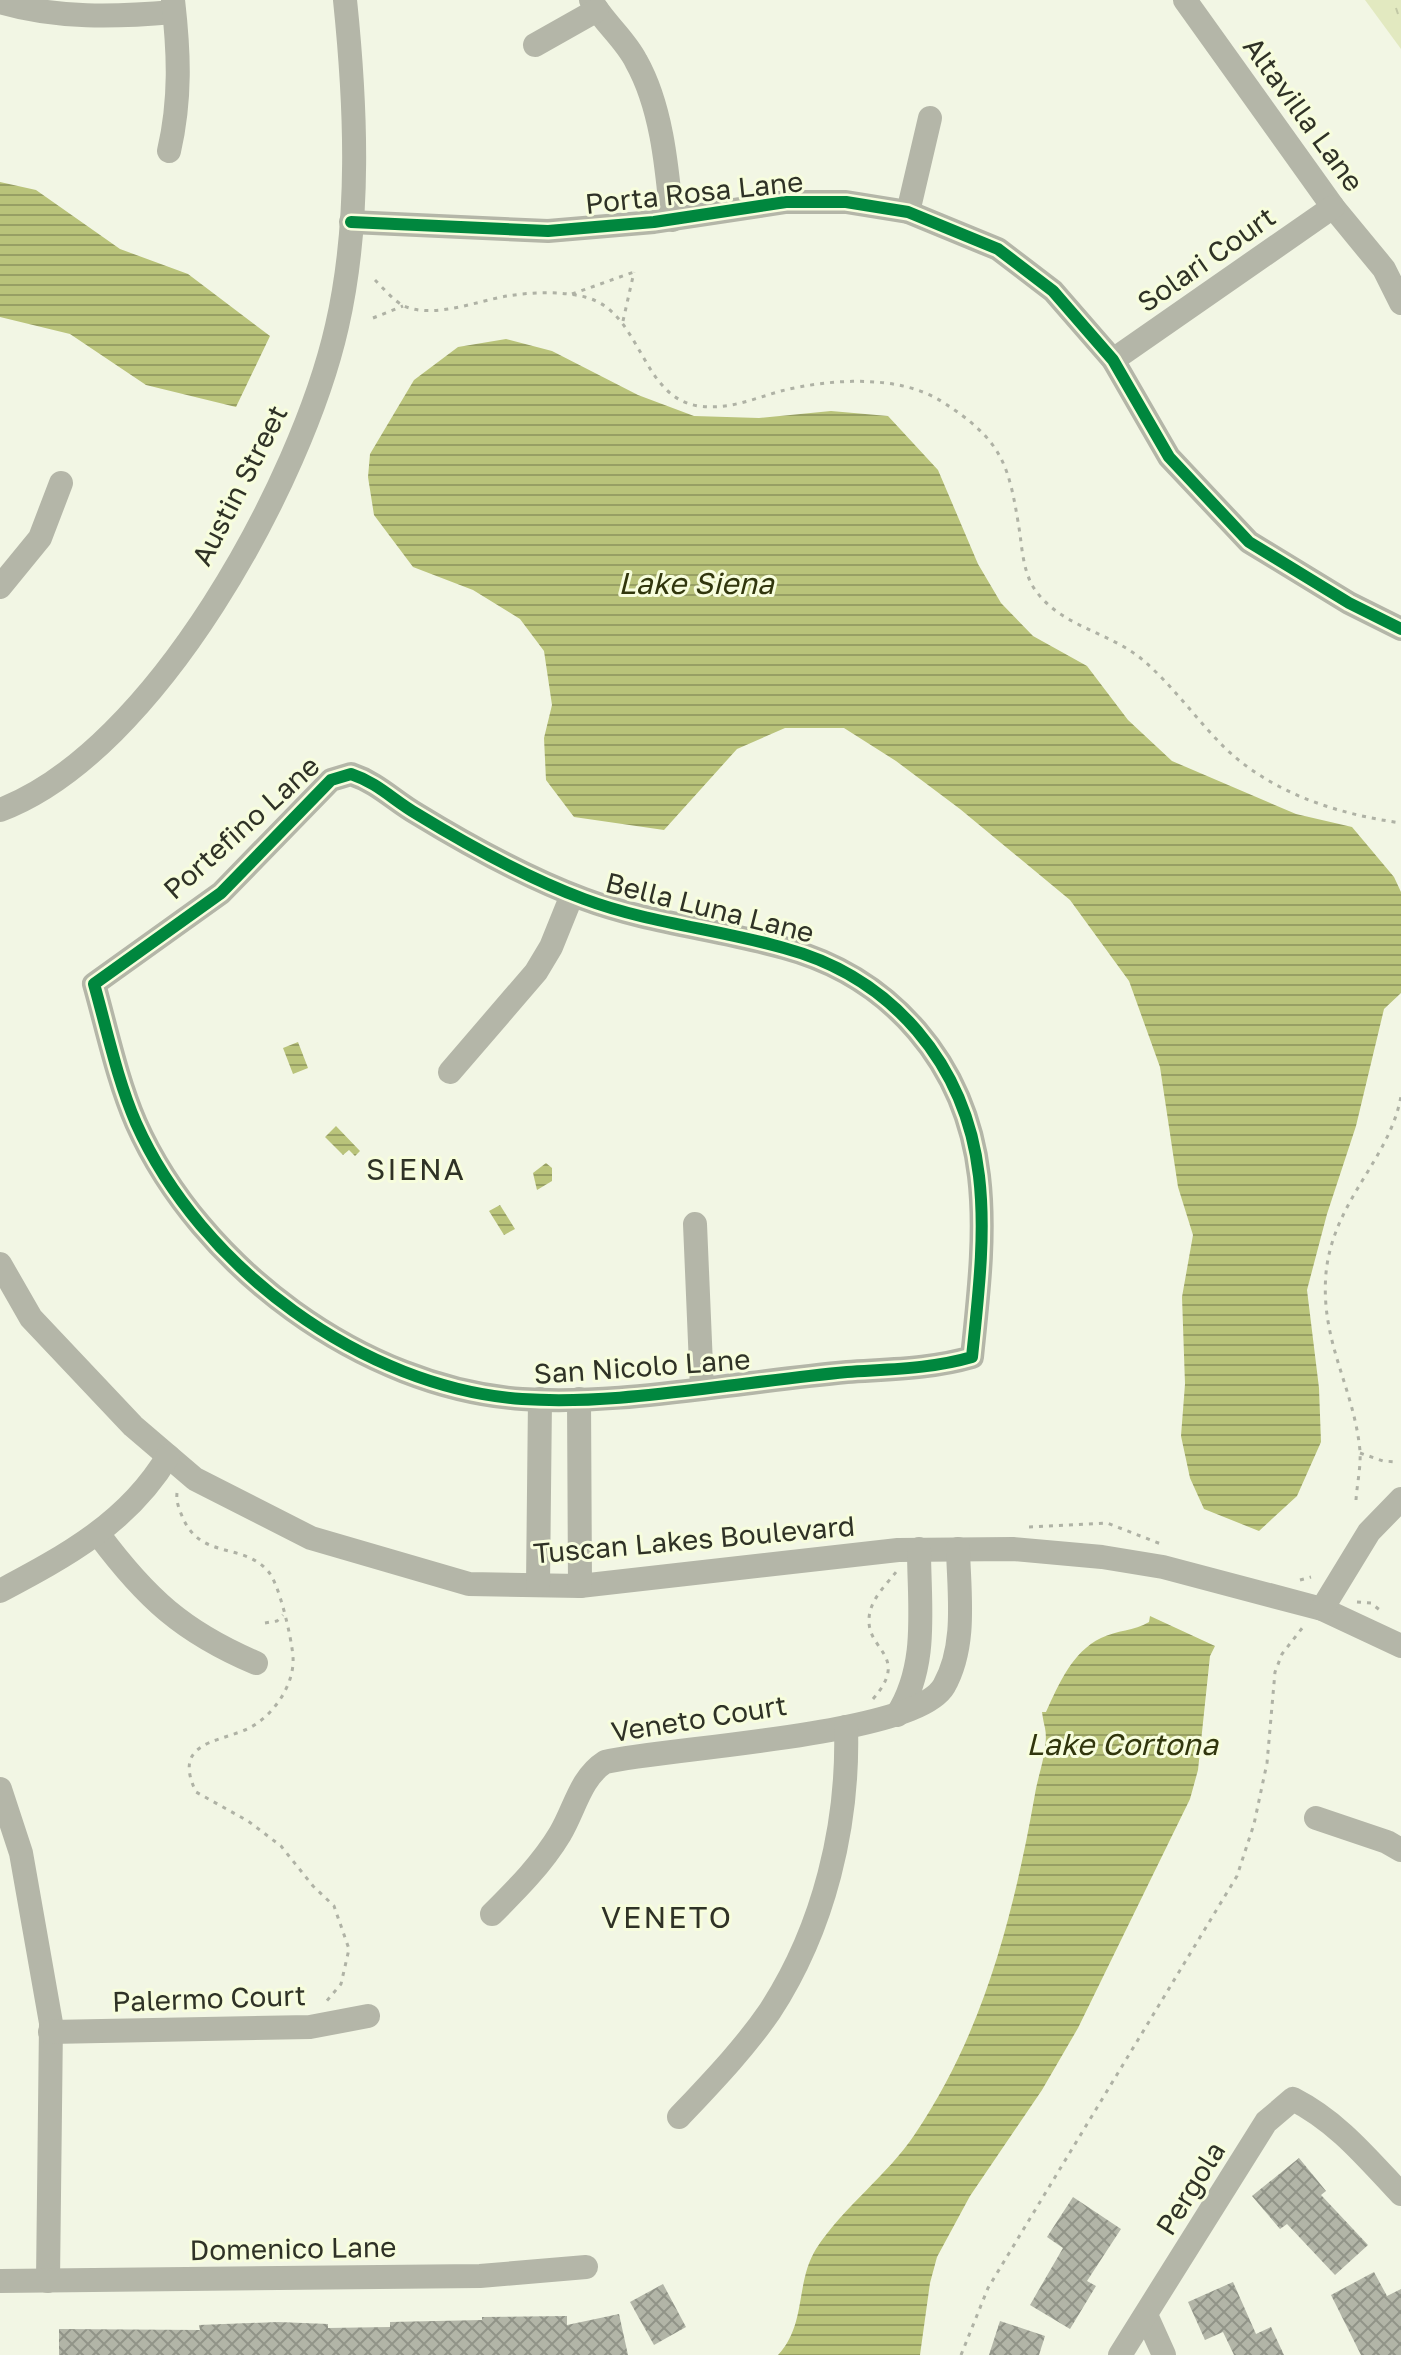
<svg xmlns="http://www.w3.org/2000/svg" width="1401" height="2355" viewBox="0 0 1401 2355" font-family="'Golos Text',sans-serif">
<defs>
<pattern id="grass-tufts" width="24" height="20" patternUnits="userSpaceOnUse" patternTransform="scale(2)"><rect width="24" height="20" fill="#e2e9c0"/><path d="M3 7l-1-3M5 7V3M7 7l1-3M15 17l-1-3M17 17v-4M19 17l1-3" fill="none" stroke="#c2c8a5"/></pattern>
<pattern id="water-rules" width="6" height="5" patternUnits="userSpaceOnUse" patternTransform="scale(2)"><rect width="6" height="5" fill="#b9c37a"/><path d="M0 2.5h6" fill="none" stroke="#979f64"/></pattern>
<pattern id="building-cross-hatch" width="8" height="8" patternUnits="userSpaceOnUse" patternTransform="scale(2)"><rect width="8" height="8" fill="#b2b5a7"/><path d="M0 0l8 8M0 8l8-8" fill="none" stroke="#919488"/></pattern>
</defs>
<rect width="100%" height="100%" fill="#f2f6e4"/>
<polygon fill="url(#grass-tufts)" points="1365,0 1401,0 1401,49"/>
<g fill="url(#water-rules)">
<polygon points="0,182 36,190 120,249 188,274 270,336 236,407 146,385 70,334 0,317"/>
<polygon points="506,339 552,351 638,395 694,416 759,418 831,411 888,416 938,470 978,564 1001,603 1033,636 1087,666 1128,720 1172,761 1296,814 1352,827 1394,877 1401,892 1401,993 1384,1009 1356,1126 1327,1214 1307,1290 1319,1388 1321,1442 1297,1496 1259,1531 1204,1509 1190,1478 1181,1436 1185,1384 1182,1297 1193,1235 1178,1187 1160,1067 1129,981 1070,900 960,809 896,761 844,728 785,728 737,749 664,830 574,817 546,780 544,738 552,705 544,651 520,619 473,590 413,567 374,515 368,477 370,454 414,380 458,347"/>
<polygon points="298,1042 308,1068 293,1074 283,1048"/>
<polygon points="336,1126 360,1151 355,1156 349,1150 343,1155 325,1137"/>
<polygon points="546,1163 552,1168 552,1181 537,1190 533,1173"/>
<polygon points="500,1205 515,1229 504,1235 489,1211"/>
<path d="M1150 1616 1215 1646 1210 1656 1198 1770 1190 1799 1078 2028 1042 2090 970 2196 937 2257 930 2283 920 2355H778C807 2324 795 2283 816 2249 844 2206 887 2176 915 2134 984 2032 1014 1913 1035 1794 1038 1775 1049 1747 1045 1728 1044 1724 1043 1719 1042 1712H1046C1059 1684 1072 1652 1101 1638 1117 1630 1134 1631 1149 1622Z"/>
</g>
<g fill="url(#building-cross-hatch)">
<polygon points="1299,2158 1326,2191 1321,2195 1368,2245 1335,2275 1287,2224 1280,2229 1252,2196"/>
<polygon points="1073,2197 1121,2229 1087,2281 1096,2286 1070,2329 1030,2305 1063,2248 1047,2237"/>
<polygon points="1374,2272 1387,2296 1401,2289 1401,2355 1361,2355 1331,2295"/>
<polygon points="1233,2282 1256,2334 1271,2327 1284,2355 1234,2355 1223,2332 1205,2340 1188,2302"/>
<polygon points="663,2284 686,2327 654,2345 630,2302"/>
<polygon points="619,2314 628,2355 59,2355 59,2329 200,2330 199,2325 278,2322 328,2324 328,2328 390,2327 390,2322 482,2320 482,2317 567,2316 567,2325"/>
<polygon points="1000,2321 1045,2336 1039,2355 989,2355"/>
</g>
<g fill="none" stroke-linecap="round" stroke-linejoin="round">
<g stroke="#afb2a5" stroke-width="3" stroke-dasharray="4 6" stroke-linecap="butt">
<path d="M375 280C383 288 394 301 404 306 434 319 477 301 507 296 532 292 561 291 585 297 642 311 640 398 699 406 728 410 753 399 781 391 829 379 898 374 941 401 1004 441 1009 465 1020 534 1022 551 1024 570 1032 585 1057 627 1110 631 1144 661 1173 686 1197 720 1224 747 1271 793 1337 814 1401 823"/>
<polyline points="572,294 634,272"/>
<polyline points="373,318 403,306"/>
<polyline points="623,321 634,272"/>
<polyline points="1360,1453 1383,1461 1398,1462"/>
<path d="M177 1493C176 1501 179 1509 182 1516 200 1560 241 1542 267 1570 279 1581 292 1640 293 1657 295 1686 271 1719 245 1730 213 1743 173 1744 196 1792L248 1821 281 1846 313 1886 334 1906 349 1949 341 1984 325 2003"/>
<path d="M1356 1500C1357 1484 1361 1467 1360 1451 1354 1387 1320 1342 1326 1273 1333 1201 1390 1159 1401 1096"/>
<polyline points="1029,1527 1107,1523 1161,1544"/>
<polyline points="1300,1580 1311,1577"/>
<polyline points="1357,1602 1371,1603 1381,1611"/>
<polyline points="265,1623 277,1621 283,1615"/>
<path d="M873 1699C910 1656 868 1651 869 1620 869 1601 885 1586 896 1572"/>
<polyline points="961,2355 988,2288 1237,1876 1254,1824 1267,1763 1275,1672 1282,1654 1303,1627"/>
</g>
<g stroke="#b4b6a8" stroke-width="24">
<path d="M591 0C603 22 625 39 636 61 662 107 667 168 672 220"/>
<polyline points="1185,0 1333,207 1384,269 1401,303"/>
<path d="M0 2C56 19 117 17 174 12"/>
<polyline points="535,45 597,10"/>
<path d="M169 151C181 99 179 52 173 0"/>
<polyline points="908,212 930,118"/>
<polyline points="351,222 548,231 654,222 786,202 846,202 908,212 998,249 1053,291 1113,360 1169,457 1249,542 1349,603 1401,629"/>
<polyline points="1113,360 1333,207"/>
<polyline points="0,587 40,538 61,483"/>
<path d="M351 774C378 783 393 800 417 814 471 847 525 877 584 899 648 923 717 929 784 948 892 977 966 1064 979 1176 986 1235 978 1298 972 1357 931 1369 889 1369 847 1372 815 1375 783 1379 751 1383 675 1392 598 1404 522 1399 363 1388 200 1267 136 1123 117 1079 107 1030 94 984L221 893 331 780Z"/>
<path d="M0 810C155 752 302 481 337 326 361 221 356 106 345 0"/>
<polyline points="450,1072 536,972 551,947 572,895"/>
<polyline points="695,1224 702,1389"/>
<polyline points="0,1264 31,1318 133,1426 195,1479 311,1538 469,1584 580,1586 898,1550 1013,1549 1102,1557 1163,1567 1322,1609 1401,1646"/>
<polyline points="579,1399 580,1586"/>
<path d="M99 1535C146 1598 183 1632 256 1663"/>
<polyline points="538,1585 540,1399"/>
<path d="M0 1591C66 1556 129 1522 168 1456"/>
<polyline points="1322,1609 1369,1532 1401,1499"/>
<path d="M897 1715C929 1665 919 1606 919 1549"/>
<polyline points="0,1789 21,1853 51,2023 48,2281"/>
<polyline points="1316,1818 1387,1842 1401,1850"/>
<path d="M492 1914C517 1889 542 1864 560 1834 575 1809 580 1778 605 1762 670 1747 915 1736 944 1686 967 1645 959 1593 958 1549"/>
<polyline points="50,2032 310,2027 368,2016"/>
<path d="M679 2117C711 2083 744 2049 770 2011 824 1928 849 1825 846 1727"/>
<polyline points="0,2281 480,2276 586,2267"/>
<polyline points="1146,2315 1164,2355"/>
<path d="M1120 2355 1266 2122 1293 2099C1338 2122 1367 2158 1401 2194"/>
</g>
<defs>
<g id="cycleway">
<polyline points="351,222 548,231 654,222 786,202 846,202 908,212 998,249 1053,291 1113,360 1169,457 1249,542 1349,603 1401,629"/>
<path d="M351 774C378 783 393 800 417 814 471 847 525 877 584 899 648 923 717 929 784 948 892 977 966 1064 979 1176 986 1235 978 1298 972 1357 931 1369 889 1369 847 1372 815 1375 783 1379 751 1383 675 1392 598 1404 522 1399 363 1388 200 1267 136 1123 117 1079 107 1030 94 984L221 893 331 780Z"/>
</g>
</defs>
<use href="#cycleway" stroke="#f7fddd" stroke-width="17"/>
<use href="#cycleway" stroke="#00873e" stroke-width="12"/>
</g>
<g text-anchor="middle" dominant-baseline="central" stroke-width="6" stroke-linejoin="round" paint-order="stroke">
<g font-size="28" fill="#2f3226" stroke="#f7fddd">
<text transform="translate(1304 114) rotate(54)">Altavilla Lane</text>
<text transform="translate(694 192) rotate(-6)">Porta Rosa Lane</text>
<text transform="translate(1206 259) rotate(-35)">Solari Court</text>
<text transform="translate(239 485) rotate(-63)">Austin Street</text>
<text transform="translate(241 827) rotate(-42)">Portefino Lane</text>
<text transform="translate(710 907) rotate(14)">Bella Luna Lane</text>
<text transform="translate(642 1366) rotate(-4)">San Nicolo Lane</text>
<text transform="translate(694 1539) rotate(-5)">Tuscan Lakes Boulevard</text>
<text transform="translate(699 1718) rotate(-9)">Veneto Court</text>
<text transform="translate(209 1998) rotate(-2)">Palermo Court</text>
<text transform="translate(1190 2188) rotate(-58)">Pergola</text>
<text transform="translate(293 2248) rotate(-1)">Domenico Lane</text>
</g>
<g font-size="30" font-style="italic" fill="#31360d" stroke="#f7fddd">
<text x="696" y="583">Lake Siena</text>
<text x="1122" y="1744">Lake Cortona</text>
</g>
<g font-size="30" letter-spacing="2" fill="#2f3226" stroke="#f7fddd">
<text x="416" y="1169">SIENA</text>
<text x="667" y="1917">VENETO</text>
</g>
</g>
</svg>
